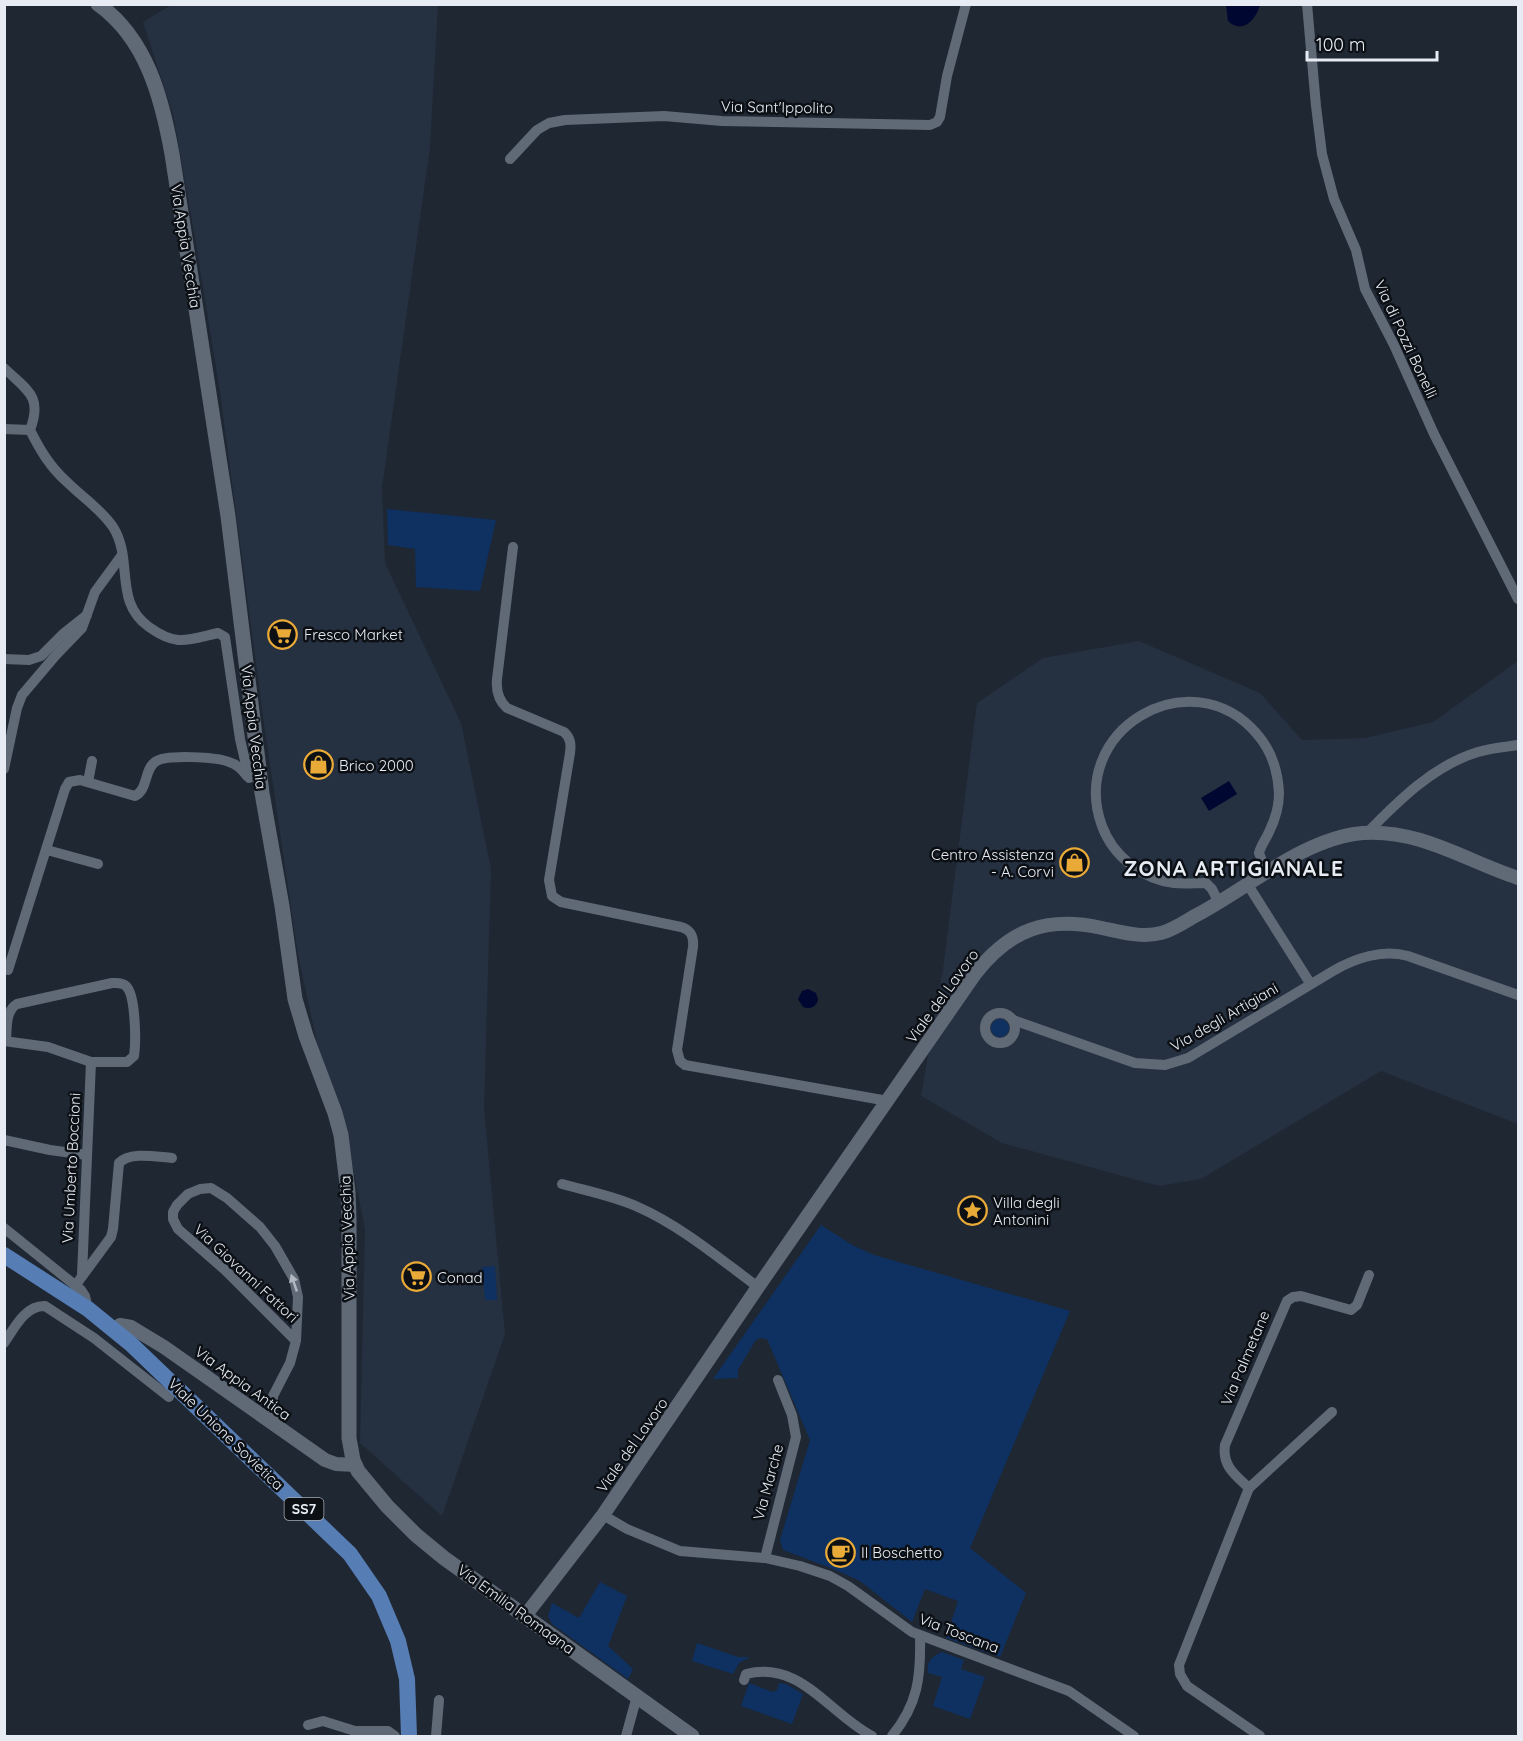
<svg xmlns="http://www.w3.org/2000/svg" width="1523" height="1741" viewBox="0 0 1523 1741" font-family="Quicksand,sans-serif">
<rect width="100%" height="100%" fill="#1f2733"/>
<g fill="#253041">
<polygon points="171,5 438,5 430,147 382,488 385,563 461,723 491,869 484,1109 505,1334 442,1516 360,1443 365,1229 345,1129 323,1071 298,955 264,724 220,392 195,238 173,114 143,22"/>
<polygon points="1139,641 1260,693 1302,740 1365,738 1433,722 1518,661 1518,1124 1381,1071 1201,1179 1159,1186 1002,1143 921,1096 943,969 977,703 1043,658"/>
</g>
<g fill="#0e3161">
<polygon points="387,509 496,520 480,591 416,587 415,549 388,545"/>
<circle cx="1000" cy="1028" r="9"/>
<polygon points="821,1225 852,1245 874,1255 1070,1311 970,1548 1026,1593 1000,1657 946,1638 958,1601 925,1589 912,1622 860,1581 831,1568 783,1550 780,1540 810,1440 767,1339 760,1338 755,1341 738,1370 738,1378 713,1379"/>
<polygon points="495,1266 497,1300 485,1300 482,1267"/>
<polygon points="600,1582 627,1596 608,1646 633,1669 628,1679 552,1624 548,1616 552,1603 579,1618"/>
<polygon points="697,1643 738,1657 750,1657 739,1663 733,1674 692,1661"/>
<path d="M942 1652 964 1660 961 1669 985 1677 970 1719 933 1706 942 1677 928 1673C926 1662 932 1656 942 1652Z"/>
<polygon points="749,1683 773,1692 777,1690 779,1683 786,1684 803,1694 792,1724 741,1706"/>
</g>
<g fill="#000730">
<path d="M1226 5V4L1260 5C1256 19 1243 35 1228 21Z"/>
<polygon points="1229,781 1237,794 1209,811 1201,798"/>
<path d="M808 989 816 993 818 1000C816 1007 810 1010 803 1007L798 999 802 991Z"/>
</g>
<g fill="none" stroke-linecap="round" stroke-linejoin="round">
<g stroke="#606a77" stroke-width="10">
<polyline points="1307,4 1316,106 1322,154 1334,199 1356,250 1365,289 1394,345 1434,434 1518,599"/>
<polyline points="510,159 537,130 549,123 565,120 664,116 722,121 930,125 937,122 940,117 947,76 966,4"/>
<path d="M4 368C27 390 43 396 30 430 40 450 50 467 67 482 82 497 101 509 113 527 134 560 113 602 149 627 177 647 187 640 218 633L225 637 240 739 249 778"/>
<polyline points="4,429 30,430"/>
<path d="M513 547 497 679C496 690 498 700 507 708L564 732C571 738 571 745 570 753L549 880 552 896 561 902 681 927C691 930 694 936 693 947L677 1050 680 1061 685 1065 888 1101"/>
<polyline points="4,659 29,660 41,656 63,634 87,615"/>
<polyline points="4,769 17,708 22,695 56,655 82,628 95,592 122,555"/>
<polyline points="88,782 92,761"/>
<path d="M1367 833C1398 801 1434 765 1478 752 1491 748 1505 747 1518 745"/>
<polyline points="47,850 98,864"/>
<polyline points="1248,885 1310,983"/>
<path d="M1219 903 1212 889 1206 883C1195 883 1185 884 1174 883 1142 879 1113 856 1102 826 1067 730 1191 657 1257 734 1271 750 1278 771 1279 793 1279 807 1275 820 1269 832 1266 839 1261 845 1259 853L1267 873"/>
<path d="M8 970 65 789 69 782 80 780 135 796C148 790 144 770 155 762 165 754 217 757 229 762 237 764 242 770 247 776"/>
<circle cx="1000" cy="1028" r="15"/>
<path d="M1013 1020 1135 1063 1165 1065 1188 1058 1333 971C1355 958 1383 949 1408 956L1518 995"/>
<path d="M4 1041 48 1047 91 1062H127L134 1056C136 1043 136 995 126 986 122 982 117 983 112 983L17 1004C5 1011 7 1029 6 1041"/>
<polyline points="4,1140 50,1150 87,1155"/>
<path d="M562 1184C587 1191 614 1196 638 1207 681 1226 720 1259 758 1287"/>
<polyline points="4,1228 81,1290 85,1296 88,1309"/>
<polyline points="82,1275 91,1062"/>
<path d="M75 1286 111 1237 113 1229 119 1163C130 1151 157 1157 172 1158"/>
<path d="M4 1343C14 1329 25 1305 45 1306L94 1338 169 1397"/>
<polyline points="273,1425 273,1396 290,1363 296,1341 298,1297 294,1279 275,1246 260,1227 227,1198 211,1188 200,1189 188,1194 177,1205 173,1212 173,1219 178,1229 225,1270 296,1341"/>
<polyline points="1249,1488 1332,1412"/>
<polyline points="603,1515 627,1529 680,1551 765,1558 800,1566 830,1576 848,1586 912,1632 1069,1691 1134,1736"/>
<polyline points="765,1558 796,1437 792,1415 778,1380"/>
<path d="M744 1680 746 1674C801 1660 828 1713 872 1736"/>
<polyline points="308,1725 323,1721 355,1731 388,1731 395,1736"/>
<polyline points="436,1736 439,1700"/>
<polyline points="626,1736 637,1696"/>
<path d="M892 1736C918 1704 921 1677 920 1636"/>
<path d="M1260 1736 1187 1686 1180 1674 1179 1665 1249 1488C1235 1475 1222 1466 1225 1445L1287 1301 1293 1297 1301 1296 1351 1310 1357 1305 1369 1275"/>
</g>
<g stroke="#606a77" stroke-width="14">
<polyline points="114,1329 120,1325 131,1327 164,1347 325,1460 336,1464 355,1465"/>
<path d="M525 1616 603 1515 758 1287 975 974C1010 929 1047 916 1102 928 1121 932 1142 938 1161 933 1172 930 1183 923 1193 917 1246 890 1303 838 1363 833 1420 829 1466 861 1518 878"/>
</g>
<path stroke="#606a77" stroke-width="15" d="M98 4C147 39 162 99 172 154L228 516 262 793 282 906 295 999 306 1036 335 1113 341 1135 348 1192 349 1218V1438L353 1460 358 1471 387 1506 416 1535 444 1558 692 1736"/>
<polyline stroke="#567db4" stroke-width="16" points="4,1255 88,1309 131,1344 350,1554 379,1596 398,1641 407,1679 409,1736"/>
</g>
<defs><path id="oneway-solid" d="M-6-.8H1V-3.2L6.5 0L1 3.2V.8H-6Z" transform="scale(1.5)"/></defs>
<use fill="#b1b8c2" href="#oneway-solid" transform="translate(294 1283) rotate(-109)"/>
<defs>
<symbol id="supermarket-ring" viewBox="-11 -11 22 22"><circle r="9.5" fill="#0c1015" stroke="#eaaa38" stroke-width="1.5"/><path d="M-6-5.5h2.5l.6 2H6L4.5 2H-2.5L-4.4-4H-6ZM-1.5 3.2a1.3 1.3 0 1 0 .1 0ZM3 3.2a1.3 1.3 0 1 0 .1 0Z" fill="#eaaa38"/></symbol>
<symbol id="shop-ring" viewBox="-11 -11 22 22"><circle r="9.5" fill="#0c1015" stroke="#eaaa38" stroke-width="1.5"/><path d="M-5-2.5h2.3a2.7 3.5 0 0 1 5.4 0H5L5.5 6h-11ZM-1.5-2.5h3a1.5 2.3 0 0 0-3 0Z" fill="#eaaa38"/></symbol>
<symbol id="sight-ring" viewBox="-11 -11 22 22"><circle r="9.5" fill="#0c1015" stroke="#eaaa38" stroke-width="1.5"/><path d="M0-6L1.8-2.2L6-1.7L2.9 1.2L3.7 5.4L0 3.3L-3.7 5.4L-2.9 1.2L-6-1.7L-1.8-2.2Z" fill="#eaaa38"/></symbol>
<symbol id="cafe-ring" viewBox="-11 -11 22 22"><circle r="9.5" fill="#0c1015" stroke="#eaaa38" stroke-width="1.5"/><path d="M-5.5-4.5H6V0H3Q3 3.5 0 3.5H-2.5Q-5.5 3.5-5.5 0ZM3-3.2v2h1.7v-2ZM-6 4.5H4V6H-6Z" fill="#eaaa38"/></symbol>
</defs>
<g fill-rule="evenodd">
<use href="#supermarket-ring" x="266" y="618" width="33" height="33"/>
<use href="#shop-ring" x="302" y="748" width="33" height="33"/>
<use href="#shop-ring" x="1058" y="846" width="33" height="33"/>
<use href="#sight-ring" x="956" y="1194" width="33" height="33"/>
<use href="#supermarket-ring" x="400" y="1260" width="33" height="33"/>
<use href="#cafe-ring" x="824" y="1536" width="33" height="33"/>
</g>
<g text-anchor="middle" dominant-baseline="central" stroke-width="5" stroke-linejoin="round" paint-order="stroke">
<rect fill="#0c1015" stroke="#a5aab1" stroke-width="1.5" x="284.5" y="1498" width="39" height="22" rx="4.5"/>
<g font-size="14" font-weight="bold" fill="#e7ecf4">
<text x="304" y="1509">SS7</text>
</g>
<g font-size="15" fill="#e7ecf4" stroke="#0c1015">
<text transform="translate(777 107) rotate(1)">Via Sant'Ippolito</text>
<text transform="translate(186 246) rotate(81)">Via Appia Vecchia</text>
<text transform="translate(1406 339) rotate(65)">Via di Pozzi Bonelli</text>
<text transform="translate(254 727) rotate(83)">Via Appia Vecchia</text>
<text transform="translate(942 996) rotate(-54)">Viale del Lavoro</text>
<text transform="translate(1224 1017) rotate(-30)">Via degli Artigiani</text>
<text transform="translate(71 1168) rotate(-87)">Via Umberto Boccioni</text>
<text transform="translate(347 1238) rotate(-92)">Via Appia Vecchia</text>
<text transform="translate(246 1273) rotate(43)">Via Giovanni Fattori</text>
<text transform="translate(1245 1358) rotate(-67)">Via Palmetane</text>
<text transform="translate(243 1383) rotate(36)">Via Appia Antica</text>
<text transform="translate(226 1434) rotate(44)">Viale Unione Sovietica</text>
<text transform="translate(632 1445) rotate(-55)">Viale del Lavoro</text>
<text transform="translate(768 1482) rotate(-75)">Via Marche</text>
<text transform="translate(516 1609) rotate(36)">Via Emilia Romagna</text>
<text transform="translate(959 1633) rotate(21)">Via Toscana</text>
</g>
<g font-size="15" fill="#e7ecf4" stroke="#0c1015" text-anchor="start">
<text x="304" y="634">Fresco Market</text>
<text x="339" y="765">Brico 2000</text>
<text x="1054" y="854" text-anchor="end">Centro Assistenza<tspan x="1054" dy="17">- A. Corvi</tspan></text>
<text x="993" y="1202">Villa degli<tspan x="993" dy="17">Antonini</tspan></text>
<text x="437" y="1277">Conad</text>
<text x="861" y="1552">Il Boschetto</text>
</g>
<g font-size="21" font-weight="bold" letter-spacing="1.5" fill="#e7ecf4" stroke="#0c1015">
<text x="1234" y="868">ZONA ARTIGIANALE</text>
</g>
</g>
<rect width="1523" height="1741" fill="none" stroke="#e7ecf4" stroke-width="12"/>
<path d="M1307 51v9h130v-9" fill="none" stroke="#e7ecf4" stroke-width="3"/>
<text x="1316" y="51" font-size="18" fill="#e7ecf4" stroke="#0c1015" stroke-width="4.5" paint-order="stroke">100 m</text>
</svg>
